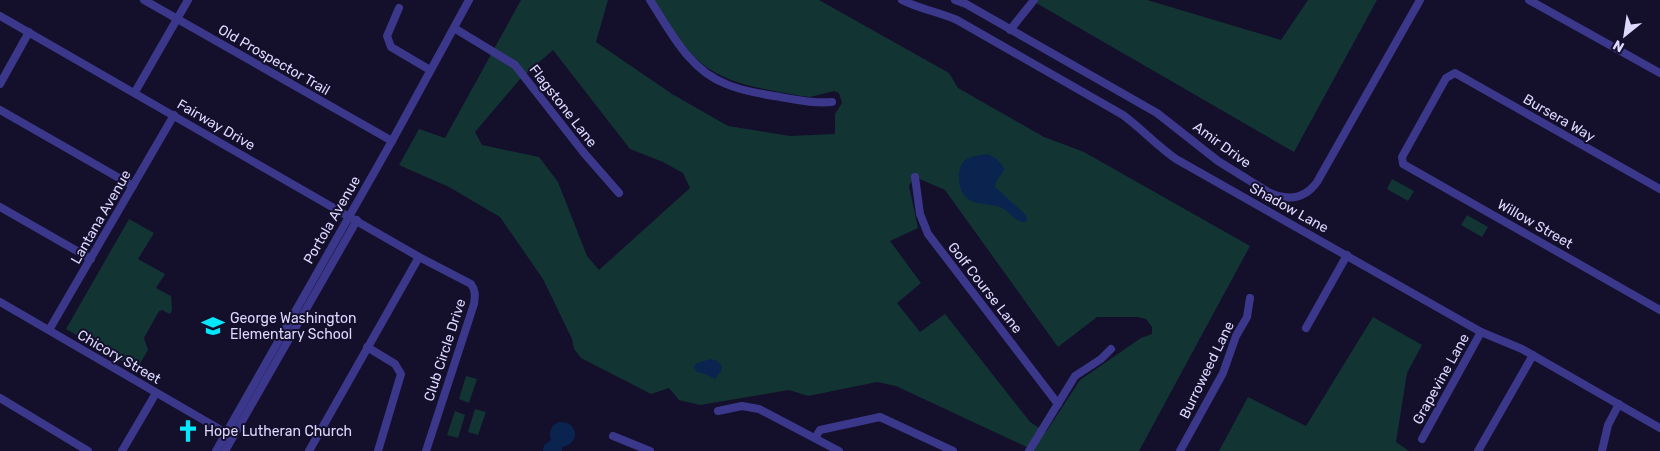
<svg xmlns="http://www.w3.org/2000/svg" width="1660" height="451" viewBox="0 0 1660 451" font-family="Rubik,sans-serif">
<rect width="100%" height="100%" fill="#140f2b"/>
<g fill="#123534" fill-rule="evenodd">
<path d="M521 0H608L596 42 672 94 728 126 790 136 835 134V114L842 103 839 93 834 91 810 97 801 96C757 87 717 85 686 48 673 33 663 16 653 0H819L949 73 958 88 1044 137 1084 152 1250 246 1139 451H1035L896 386 877 382 808 396 789 390 700 405 679 400 669 388 651 394 581 358 574 349 572 339 543 279 500 217 449 187 399 165 419 129 445 138ZM553 50 630 149 663 162 683 173 690 188 599 270 587 256 558 182 539 157 482 145 475 132 520 79ZM915 177 945 190 1058 347 1097 317H1138L1146 319 1152 327V334L1141 338 1080 380 1046 432 1030 422 945 314 920 332 897 303 921 283 890 241 918 228 909 186Z"/>
<polygon points="1031,0 1147,0 1281,40 1308,0 1377,0 1294,152"/>
<polygon points="1392,179 1414,191 1408,201 1387,189"/>
<polygon points="1467,215 1488,227 1482,237 1461,225"/>
<polygon points="129,219 154,233 138,259 165,274 156,288 171,296 172,310 170,314 162,310 159,311 144,338 148,350 138,367 134,368 66,329"/>
<polygon points="1373,317 1422,345 1407,373 1396,442 1409,451 1219,451 1248,397 1306,426"/>
<polygon points="466,376 477,379 469,403 459,399"/>
<polygon points="475,409 486,412 478,435 468,432"/>
<polygon points="455,411 465,415 458,438 447,435"/>
</g>
<g fill="#0a244f">
<path d="M988 154 997 159 1004 168C1003 176 995 179 995 187L1026 215 1027 220 1025 222C1014 222 1011 212 1002 208 992 203 978 206 968 199 958 193 955 168 965 160 971 156 981 155 988 154Z"/>
<polygon points="711,359 717,361 722,366 721,371 715,379 705,374 697,372 694,367 697,363"/>
<path d="M559 422C579 421 581 444 562 447V451H543L544 445 551 440C548 432 551 425 559 422Z"/>
</g>
<g fill="none" stroke-linecap="round" stroke-linejoin="round">
<g stroke="#3b388c" stroke-width="8">
<polyline points="144,0 392,141"/>
<path d="M650 0C670 31 689 70 726 84 741 91 758 93 774 96 793 99 813 104 832 102"/>
<path d="M902 0C919 9 939 12 957 20L1123 115C1142 129 1157 146 1176 159L1481 332 1522 349 1660 428"/>
<path d="M955 0 966 4 1157 113 1218 161 1268 192C1287 201 1304 200 1317 182L1420 0"/>
<polyline points="1529,0 1660,73"/>
<polyline points="399,8 387,36 391,47 430,70"/>
<path d="M0 16 419 257 471 284C476 291 475 296 474 304L426 451"/>
<polyline points="454,28 515,65 584,153 619,193"/>
<polyline points="1010,30 1034,0"/>
<polyline points="0,84 29,32"/>
<polyline points="135,92 188,0"/>
<polyline points="0,110 133,186"/>
<polyline points="915,177 920,214 928,234 1058,404"/>
<polyline points="1660,189 1455,73 1446,78 1402,157 1403,164 1660,310"/>
<polyline points="0,207 91,259"/>
<polyline points="0,302 226,433"/>
<polyline points="1306,328 1347,255"/>
<polyline points="49,330 174,115"/>
<polyline points="367,347 395,364 401,374 378,451"/>
<polyline points="0,398 88,451"/>
<polyline points="718,411 742,406 759,409 839,451"/>
<polyline points="613,436 650,451"/>
<polyline points="815,438 820,430 880,417 953,451"/>
<polyline points="1422,439 1481,332"/>
<polyline points="122,451 156,393"/>
<polyline points="216,451 392,141 469,0"/>
<polyline points="225,451 357,220"/>
<polyline points="309,451 419,257"/>
<polyline points="1029,451 1075,376 1101,359 1111,349"/>
<polyline points="1180,451 1223,373 1236,336 1247,317 1250,298"/>
<polyline points="1478,451 1533,355"/>
<polyline points="1602,451 1608,425 1619,404"/>
</g>
</g>
<defs>
<symbol id="school-bare" viewBox="-9 -9 18 18"><path d="M0-5L7-2L0 1L-7-2ZM-4 1L0 2.5L4 1V4Q0 6-4 4Z" fill="#05e7ff" stroke="#140f2b" stroke-width="2.5" paint-order="stroke"/></symbol>
<symbol id="church-bare" viewBox="-9 -9 18 18"><path d="M-1.2-6h2.4v3.5h3.3v2.4h-3.3V6h-2.4V-.1h-3.3v-2.4h3.3Z" fill="#05e7ff" stroke="#140f2b" stroke-width="2.5" paint-order="stroke"/></symbol>
</defs>
<g fill-rule="evenodd">
<use href="#school-bare" x="197" y="310" width="32" height="32"/>
<use href="#church-bare" x="172" y="415" width="32" height="32"/>
</g>
<g text-anchor="middle" dominant-baseline="central" stroke-width="4" stroke-linejoin="round" paint-order="stroke">
<g font-size="14" fill="#ddd9ff" stroke="#140f2b">
<text transform="translate(274 60) rotate(30)">Old Prospector Trail</text>
<text transform="translate(563 106) rotate(52)">Flagstone Lane</text>
<text transform="translate(1559 118) rotate(30)">Bursera Way</text>
<text transform="translate(216 125) rotate(30)">Fairway Drive</text>
<text transform="translate(1222 145) rotate(36)">Amir Drive</text>
<text transform="translate(1289 208) rotate(29)">Shadow Lane</text>
<text transform="translate(101 217) rotate(-60)">Lantana Avenue</text>
<text transform="translate(332 220) rotate(-60)">Portola Avenue</text>
<text transform="translate(1535 224) rotate(30)">Willow Street</text>
<text transform="translate(985 288) rotate(52)">Golf Course Lane</text>
<text transform="translate(445 350) rotate(-72)">Club Circle Drive</text>
<text transform="translate(119 357) rotate(30)">Chicory Street</text>
<text transform="translate(1207 370) rotate(-64)">Burroweed Lane</text>
<text transform="translate(1441 379) rotate(-61)">Grapevine Lane</text>
</g>
<g font-size="14" fill="#ddd9ff" stroke="#140f2b" text-anchor="start">
<text x="230" y="318">George Washington<tspan x="230" dy="16">Elementary School</tspan></text>
<text x="204" y="431">Hope Lutheran Church</text>
</g>
</g>
<g transform="translate(1625 35) rotate(210)" stroke="#140f2b" stroke-width="4" paint-order="stroke">
<path d="M0-4L9 19L0 12L-9 19Z" fill="#ddd9ff"/>
<text y="-8" font-size="14" font-weight="bold" text-anchor="middle" fill="#ddd9ff">N</text>
</g>
</svg>
